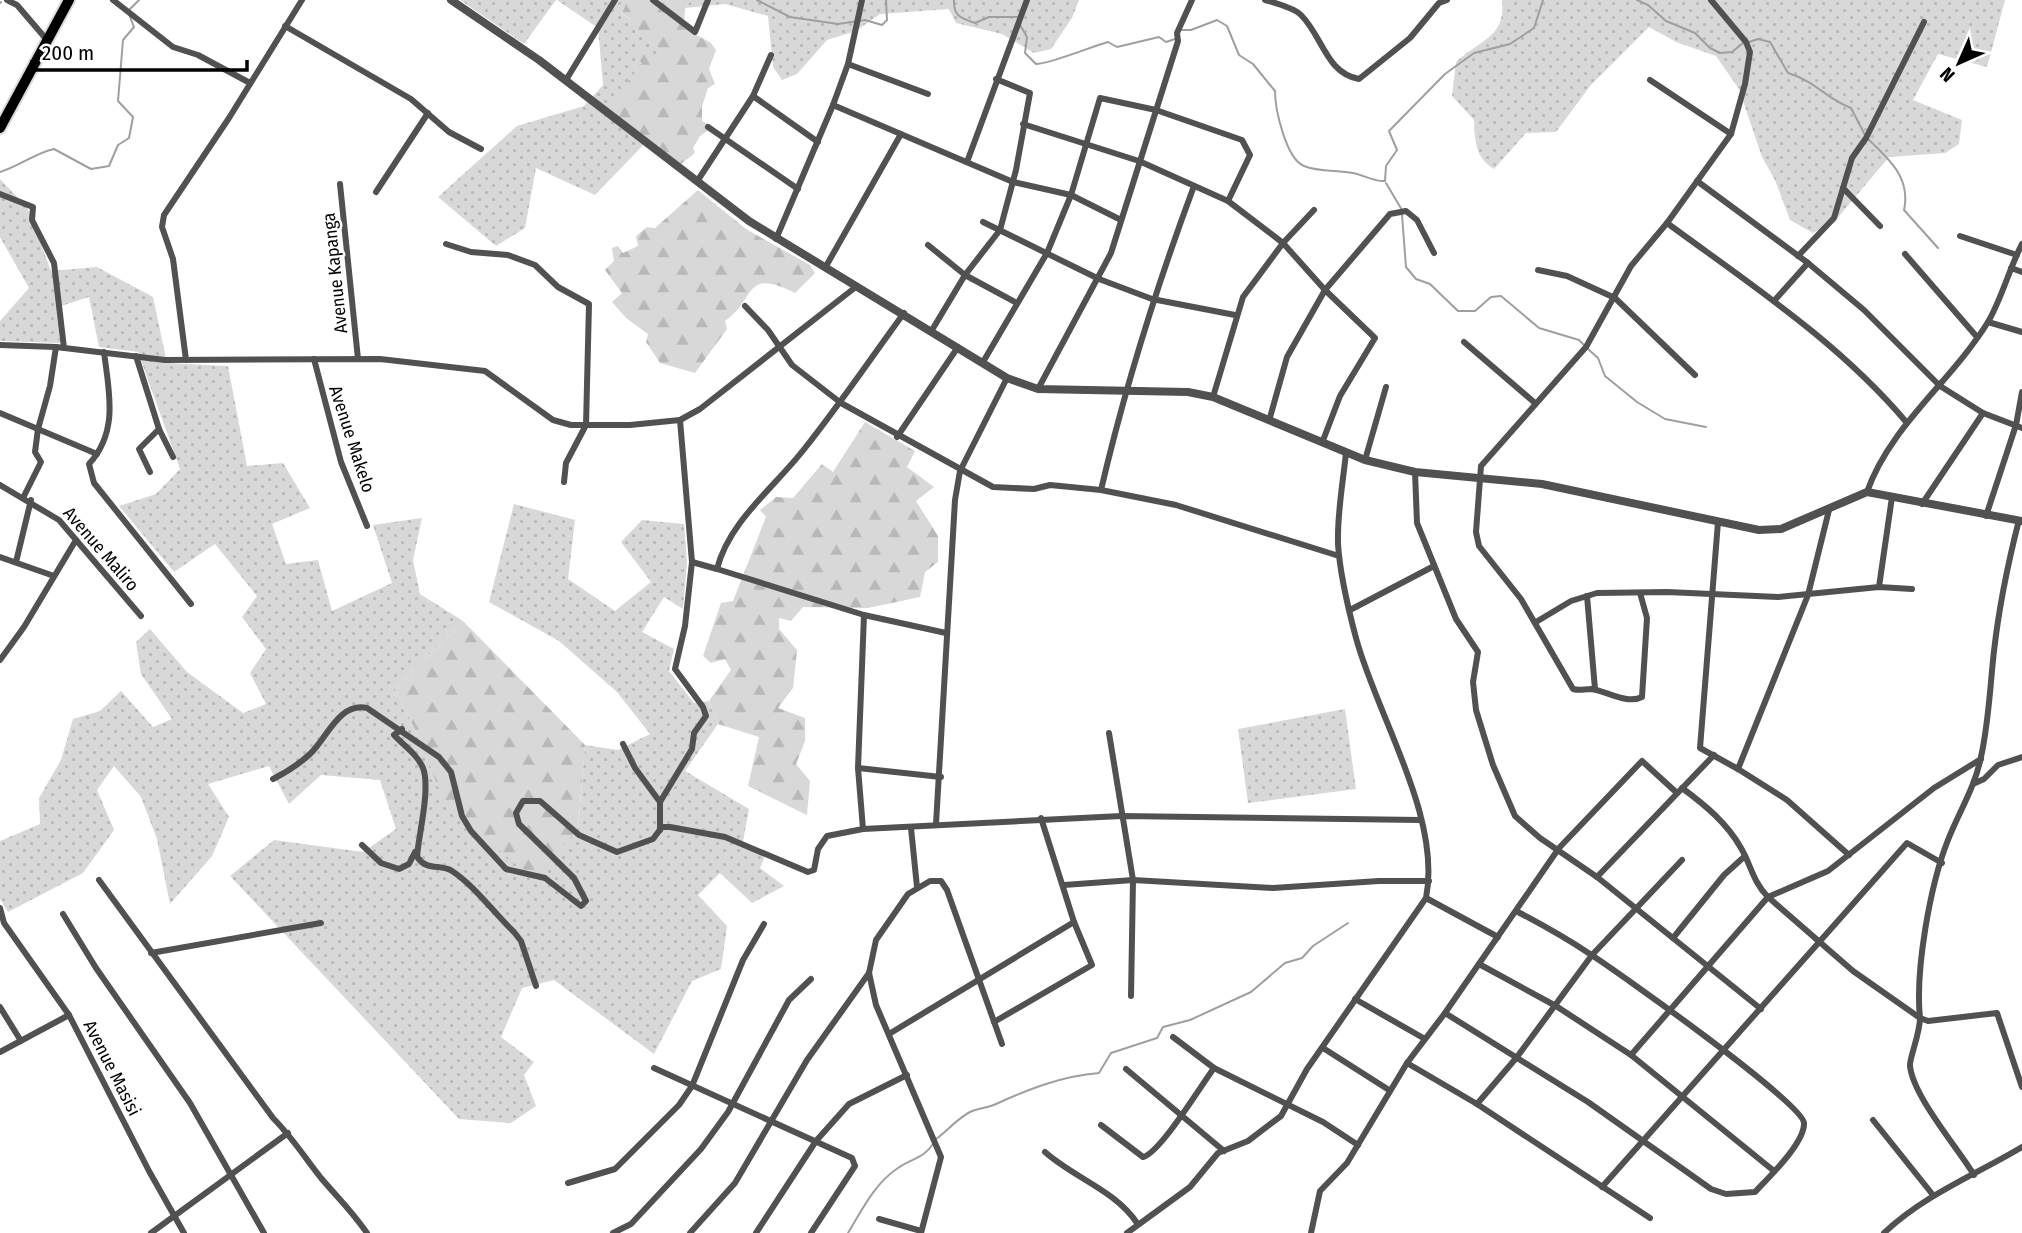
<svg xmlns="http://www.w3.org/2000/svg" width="2022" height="1233" viewBox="0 0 2022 1233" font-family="'Fira Sans Condensed',sans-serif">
<defs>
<pattern id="grass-dots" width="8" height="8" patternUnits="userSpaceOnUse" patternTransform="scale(1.75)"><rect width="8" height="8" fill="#d8d8d8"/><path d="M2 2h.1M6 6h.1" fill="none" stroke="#b8b8b8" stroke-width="1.8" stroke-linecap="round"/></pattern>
<pattern id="forest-firs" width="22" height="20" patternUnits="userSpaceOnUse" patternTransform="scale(1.75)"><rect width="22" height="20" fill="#d8d8d8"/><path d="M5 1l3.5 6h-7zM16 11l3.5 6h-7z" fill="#b8b8b8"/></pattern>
</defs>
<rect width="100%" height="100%" fill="#fff"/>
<g fill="url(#grass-dots)">
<polygon points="460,0 556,0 524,44"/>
<polygon points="557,0 627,0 622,14 639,25 636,33 661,50 658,57 642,47 649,139 595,195 536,168 525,228 496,246 438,197 517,126 584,106 603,85 598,28"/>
<polygon points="691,0 1079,0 1072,18 1051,49 1034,53 1002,34 956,23 949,9 880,14 856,31 827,40 797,74 782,80 773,67 768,16 725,4 685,8"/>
<path d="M1502 0H2005L1987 67 1938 54 1913 100 1962 120 1959 144 1945 153 1889 157 1834 222 1813 233 1790 220 1775 180 1762 157 1739 89 1716 56 1676 42 1649 27 1590 86 1556 132 1526 133 1494 169C1475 158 1475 140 1474 120L1452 96 1456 62C1480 39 1506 38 1502 0Z"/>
<polygon points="0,179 27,207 51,271 97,267 153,297 167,363 228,366 247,466 283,463 310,508 272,524 286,564 318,560 332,611 392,583 373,525 422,518 413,560 420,594 463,621 395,689 422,744 578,829 585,745 618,750 650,734 617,692 559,641 489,602 514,504 575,520 568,579 615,611 651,582 621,542 642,520 684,524 687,561 683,609 664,597 642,632 674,649 669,671 694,703 709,701 718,724 685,771 749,809 742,847 765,856 760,868 784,886 752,903 720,873 698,895 727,926 721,969 692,981 654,1054 554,980 522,988 501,1037 534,1062 524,1075 536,1106 511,1123 459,1119 230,876 274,840 363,852 396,829 380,780 321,775 289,804 269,766 208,784 229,817 212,856 170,904 157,839 141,797 114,766 97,790 114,830 83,873 8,912 0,899 0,841 40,824 39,798 61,760 73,719 100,711 121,691 153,727 172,719 141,674 136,642 150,629 187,672 243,713 266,704 250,673 266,649 242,617 257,596 215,544 174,572 119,506 156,494 180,469 138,352 99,347 89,297 58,307 60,343 0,341 0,321 29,288 0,237"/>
<polygon points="1345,709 1356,789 1248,803 1238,729"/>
</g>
<g fill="url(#forest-firs)">
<polygon points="627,0 691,0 685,8 684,28 711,43 716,50 709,69 715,84 708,88 702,107 702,121 713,127 700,136 693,148 695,153 681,164 608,108 642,63 634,57 642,47 658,56 661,50 636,33 639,25 622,14"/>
<path d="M698 190 746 229 810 265 815 273 795 293C743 267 757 299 725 321L727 329 695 373 660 363 646 342 648 334 626 318 612 302 622 293 605 270 614 261 612 248 618 246 623 253 638 246 636 236 647 227 655 228Z"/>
<polygon points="865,422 915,451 907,467 934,487 916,501 938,536 938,562 925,572 920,597 868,608 803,607 791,621 779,618 779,629 797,650 793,688 778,708 805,718 805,741 796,764 810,781 807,815 748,786 759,737 718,724 709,701 731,670 725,659 711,663 703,656 721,603 733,601 766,517 760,510 776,497 793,498 822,464 833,472"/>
<polygon points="463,621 585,745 578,829 533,879 444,803 422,744 395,689"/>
</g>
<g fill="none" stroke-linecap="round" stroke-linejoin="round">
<g stroke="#9f9f9f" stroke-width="2">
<polyline points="757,0 790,17 838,24 865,20 882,25 887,20 886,0"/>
<path d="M954 0C953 16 961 18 975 23L989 17H1017"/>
<polyline points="1637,0 1648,5 1666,21 1695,33 1710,48 1720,53 1732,52 1743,43"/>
<polyline points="0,3 1,2"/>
<polyline points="130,9 139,0"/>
<path d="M1020 25 1027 37 1025 53 1036 64C1050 64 1090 47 1108 42L1117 47 1159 37 1166 42 1175 39"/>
<path d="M1182 30H1191L1217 20 1227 26 1239 55 1253 64 1275 91C1275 109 1286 159 1304 166 1318 172 1338 170 1353 173 1364 175 1374 182 1385 181L1386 166 1397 150 1389 131 1445 74 1474 53 1510 44 1534 28 1543 0"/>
<path d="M1749 42 1758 39 1770 42 1788 73C1817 82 1825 98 1851 108L1865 135"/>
<path d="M1868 139C1889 159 1911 178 1904 210L1938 248"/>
<path d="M0 172C20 166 35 153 54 149L91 169 109 166 118 145 129 138 133 117 118 101 123 40 134 27 130 17"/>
<polyline points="1386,183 1402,210"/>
<polyline points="1402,215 1406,267 1416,279 1430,284 1458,311 1475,311 1491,297 1501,296 1539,328 1579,340 1584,345"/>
<polyline points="1588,349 1598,358 1605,376 1637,402 1665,419 1706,427"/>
<path d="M936 1139C947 1131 958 1118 970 1112 978 1108 988 1108 996 1104 1029 1089 1062 1076 1099 1073L1111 1053 1157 1038 1163 1027 1190 1020 1251 992 1285 963 1302 958 1313 946 1348 923"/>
<path d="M848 1233C862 1210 874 1184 898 1168 912 1158 923 1159 933 1144"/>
</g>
<defs>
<polyline id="trunk" points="0,128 69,0"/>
</defs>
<use href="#trunk" stroke="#dbdbdb" stroke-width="14"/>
<g stroke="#515151" stroke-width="6">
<polyline points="7,0 17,5 47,40"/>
<polyline points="113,0 173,47 198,55 250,83"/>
<polyline points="653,0 695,32 708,0"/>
<path d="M1265 0C1276 3 1294 8 1301 15 1323 37 1326 73 1359 79L1410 38 1439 3 1447 0"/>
<polyline points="285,26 411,99 449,132 481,149"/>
<polyline points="848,64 928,94"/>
<polyline points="566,80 615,0"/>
<polyline points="1650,80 1731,134"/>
<polyline points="753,96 818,142"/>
<polyline points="833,105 1013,182 1071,195 1121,220"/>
<polyline points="1023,124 1139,161 1228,201 1283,243 1325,290 1375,338 1340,396 1322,443"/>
<polyline points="708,127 798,189"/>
<polyline points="967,162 1027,0"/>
<polyline points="698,180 753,96 771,55"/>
<polyline points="1697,181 1808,263 1864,310 1940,386 1983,413 2022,428"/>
<polyline points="340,184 358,359"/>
<polyline points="1843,188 1880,226"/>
<polyline points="376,192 428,113"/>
<polyline points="0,194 33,207 32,220 54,263 64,348"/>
<polyline points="983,222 1099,279 1152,299 1235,315"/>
<path d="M1667 223C1750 284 1840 343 1907 423"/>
<polyline points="1960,236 2017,255"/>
<polyline points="776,239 833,105 848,64 862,0"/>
<polyline points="446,244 471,252 508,255 535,265 558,287 589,304 586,425 566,463 564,482"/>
<polyline points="928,245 965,275 1017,303"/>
<polyline points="1905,254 1977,337"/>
<polyline points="1798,256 1834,218 1852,158 1866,138 1924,22"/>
<polyline points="825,268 901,134"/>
<polyline points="2011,268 2022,272"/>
<polyline points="1538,270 1567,276 1615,298 1695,375"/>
<polyline points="1774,301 1808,263"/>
<polyline points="745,306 768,330 792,365 841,403 993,487 1034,489 1050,485 1101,490 1176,505 1339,556"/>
<polyline points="1988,322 2022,332"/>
<polyline points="932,330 965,275 1000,230 1016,170 1030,93 996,79"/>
<polyline points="1464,342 1535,403"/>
<polyline points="0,345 56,347 165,360 380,359 485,371 553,420 571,425 630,425 680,420 700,409 857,286"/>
<path d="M104 352C109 392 119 431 89 464L94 483 191 604"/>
<polyline points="136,356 159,429 173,457"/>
<polyline points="314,359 341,462 367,526"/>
<polyline points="186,360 173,259 162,227 164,215 229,118 302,0"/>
<polyline points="983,362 1047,253 1071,195 1100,98 1156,110 1242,140 1250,155 1228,201"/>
<polyline points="1038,389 1111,253 1178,41 1177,33 1192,0"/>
<polyline points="1213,397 1243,297 1283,243 1314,210"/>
<polyline points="0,413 97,454"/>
<polyline points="1269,421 1287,357 1325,290 1390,214 1406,211 1417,220 1434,253"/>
<polyline points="897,437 958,347"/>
<polyline points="1365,460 1386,387"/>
<polyline points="150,472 139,449 159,429"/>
<polyline points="1415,472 1417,523 1456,619 1478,652 1473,682 1476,710 1493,765 1515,816 1540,838 1597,877 1761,1009"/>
<polyline points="0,485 59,520 141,616"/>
<path d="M1101 490C1126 383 1156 288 1194 186"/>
<path d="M1867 492C1890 426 1951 382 1988 322 2002 298 2009 269 2022 244"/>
<polyline points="24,496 41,462 35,452 38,429 50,386 56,347"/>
<polyline points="1922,504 1983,413"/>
<polyline points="1986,516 2016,425 2022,392"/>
<path d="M2019 520C2008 563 1999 607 1994 651 1990 686 1989 721 1981 757 1975 787 1959 812 1948 840 1930 885 1915 971 1920 1018L1928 1021 1997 1013 2022 1087"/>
<polyline points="1718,522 1700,748 1738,769 1808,595 1829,510"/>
<polyline points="0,557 54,576"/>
<polyline points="16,562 31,500"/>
<path d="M692 562 717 569C729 521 775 487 805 448 840 404 871 358 904 313"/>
<polyline points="717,569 864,615 858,768 863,829"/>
<polyline points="1879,587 1892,497"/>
<path d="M1640 593 1647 618 1642 697C1627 705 1604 690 1591 689 1584 689 1580 691 1573 689L1521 599 1479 546 1476 532 1481 466 1586 347 1631 266 1667 223 1731 134 1745 84 1750 52 1746 42 1711 0"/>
<polyline points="1587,596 1595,689"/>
<polyline points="1350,610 1434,566"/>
<polyline points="864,615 946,633"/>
<polyline points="1536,622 1571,601 1597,593 1667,592 1778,597 1879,587 1912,589"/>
<polyline points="0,660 24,627 76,540"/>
<path d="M402 729 394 735C404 746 417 754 423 768 432 792 414 852 418 858 427 871 441 864 452 871 475 886 494 913 514 932L521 941 536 986"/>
<polyline points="1109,733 1133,880 1131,996"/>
<polyline points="623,744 635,768 660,802"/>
<polyline points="858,768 941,777"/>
<polyline points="1738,769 1787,800 1849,855"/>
<path d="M273 779C287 772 298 765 310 754 327 738 339 702 367 708L439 757 451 772 462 816 471 831 506 869 545 878 581 906 586 901 574 878 519 824 516 813 523 801H540L579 835 617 852 653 839 662 827H670L725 837 808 872 814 870 818 849 827 836 863 829 1121 816 1420 820"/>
<polyline points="1973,784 1984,779 1998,765 2022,757"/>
<path d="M1682 788C1705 805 1727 823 1741 848 1751 865 1753 882 1768 897L1853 971 1920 1018C1920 1034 1909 1059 1910 1066 1913 1096 1957 1147 1974 1175"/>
<polyline points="936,824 955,500 960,471 1007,378"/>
<polyline points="911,828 917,887"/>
<polyline points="660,830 660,802 692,749 694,733 706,716 703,707 675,669 685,626 692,562 680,420"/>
<polyline points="362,845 381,863 399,869 409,864 415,852"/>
<polyline points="1597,877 1714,755"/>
<path d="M99 880 273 1118C292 1137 305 1158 321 1178 338 1198 351 1210 367 1233"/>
<polyline points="1064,885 1133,880 1273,888 1379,881 1429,881"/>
<polyline points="1426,898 1498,937"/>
<polyline points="0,908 4,923 69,1015 149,1171 184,1233"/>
<polyline points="63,914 96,968 190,1103 264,1233"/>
<polyline points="1673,938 1724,875 1745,856"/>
<polyline points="151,953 321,923"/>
<polyline points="1479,964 1556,1006 1631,1055 1774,1171"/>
<polyline points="1355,999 1425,1039"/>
<polyline points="0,1007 21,1041"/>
<path d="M1445 1013 1588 1102 1711 1189 1726 1194 1755 1192C1768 1178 1805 1143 1804 1123 1803 1103 1618 972 1590 954 1566 938 1541 924 1516 911"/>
<polyline points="994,1022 1092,965 1074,922 1041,818"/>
<polyline points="889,1034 1074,922"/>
<polyline points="1173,1037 1214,1068 1323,1122 1358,1145"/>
<polyline points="1323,1048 1389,1090"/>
<polyline points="0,1052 69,1015"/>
<polyline points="1631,1055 1768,897 1828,871 1934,788 1981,759"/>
<polyline points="1407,1063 1477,1104 1650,1218"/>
<polyline points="654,1068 852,1158 855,1166 811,1233"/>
<polyline points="1126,1069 1224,1151"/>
<polyline points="1477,1104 1517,1057 1592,955 1682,860"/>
<polyline points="1873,1120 1933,1195"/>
<path d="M1101 1125 1143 1157C1160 1153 1200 1087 1214 1068"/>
<path d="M1045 1152C1074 1178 1115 1190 1137 1223"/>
<polyline points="568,1183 615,1169 679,1105 692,1086 743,960 764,924"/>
<polyline points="1602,1187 1907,843 1942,863"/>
<polyline points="879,1219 921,1231"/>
<polyline points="151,1233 288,1133"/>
<polyline points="613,1233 631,1224 701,1149 728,1112 789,1000 811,979"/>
<polyline points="690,1233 735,1183 807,1060 869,973"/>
<polyline points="756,1233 816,1141 849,1104 907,1075"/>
<polyline points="921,1233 941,1157 876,1005 869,973 876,940 908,894 930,881 941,881 947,890 1002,1044"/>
<path d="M1127 1233 1190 1187 1218 1153 1248 1141 1281 1116 1307 1069 1426 898C1442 817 1377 716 1356 638 1348 608 1340 575 1338 544 1337 514 1343 482 1346 453"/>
<polyline points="1311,1233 1320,1191 1347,1163 1407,1063 1445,1013 1559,848 1642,761 1677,793"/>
<path d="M1884 1233C1924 1195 1975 1175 2022 1147"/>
</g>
<polyline stroke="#515151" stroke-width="8" points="451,0 539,60 749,221 1007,378 1038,389 1188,392 1213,397 1365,460 1415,472 1542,484 1759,530 1781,529 1867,492 2022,521"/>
<use href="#trunk" stroke="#000" stroke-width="10"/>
</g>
<g text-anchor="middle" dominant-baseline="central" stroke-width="5" stroke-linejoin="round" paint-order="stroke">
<g font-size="18" fill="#000" stroke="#fff">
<text transform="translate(335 273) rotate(-96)">Avenue Kapanga</text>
<text transform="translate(352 439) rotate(72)">Avenue Makelo</text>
<text transform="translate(101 549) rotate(49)">Avenue Maliro</text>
<text transform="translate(112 1068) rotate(63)">Avenue Masisi</text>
</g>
</g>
<g transform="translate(1959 63) rotate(225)" stroke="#ffffff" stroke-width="5" paint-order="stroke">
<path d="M0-5L12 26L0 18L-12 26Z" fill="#000000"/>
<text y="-10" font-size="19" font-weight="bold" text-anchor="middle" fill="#000000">N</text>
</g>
<path d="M32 60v10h215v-10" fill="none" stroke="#000000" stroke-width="3.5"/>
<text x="42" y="60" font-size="21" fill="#000000" stroke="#ffffff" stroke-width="5" paint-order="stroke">200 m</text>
</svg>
